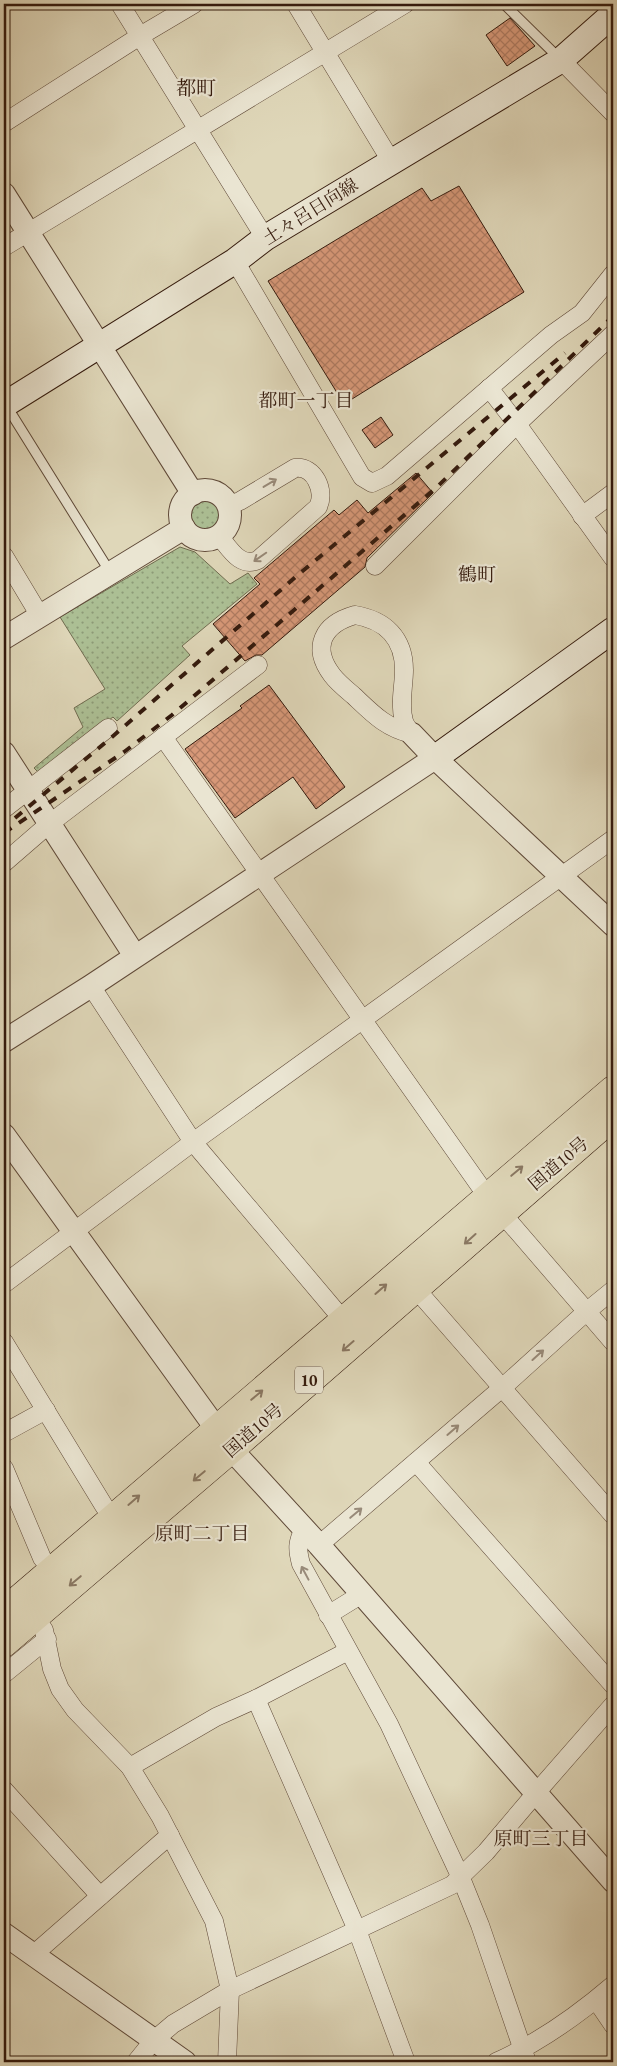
<svg xmlns="http://www.w3.org/2000/svg" width="617" height="2066" viewBox="0 0 617 2066" font-family="'EB Garamond','Noto Serif JP',serif">
<defs>
<pattern id="grass-dots" width="8" height="8" patternUnits="userSpaceOnUse" patternTransform="scale(1.25)"><rect width="8" height="8" fill="#acbf94"/><path d="M2 2h.1M6 6h.1" fill="none" stroke="#8d9a77" stroke-width="1.8" stroke-linecap="round"/></pattern>
<pattern id="building-cross-hatch" width="8" height="8" patternUnits="userSpaceOnUse" patternTransform="scale(1.25)"><rect width="8" height="8" fill="#d79878"/><path d="M0 0l8 8M0 8l8-8" fill="none" stroke="#af7b61"/></pattern>
</defs>
<rect width="100%" height="100%" fill="#dfd7b9"/>
<filter id="stains"><feTurbulence type="fractalNoise" baseFrequency=".004" numOctaves="4"/><feColorMatrix values="0 0 0 0 .2 0 0 0 0 .09 0 0 0 0 .02 0 0 0 .5 -.17"/></filter>
<radialGradient id="worn" r=".72"><stop offset=".6" stop-color="#630" stop-opacity="0"/><stop offset="1" stop-color="#630" stop-opacity=".3"/></radialGradient>
<g fill="url(#grass-dots)" stroke="#706c50">
<circle cx="206" cy="515" r="15"/>
<polygon points="180,547 195,552 230,584 248,573 257,584 182,646 190,655 117,721 113,717 39,773 34,768 83,727 74,708 105,689 60,617"/>
</g>
<g fill="url(#building-cross-hatch)" stroke="#341a0d">
<polygon points="510,18 535,46 507,66 486,35"/>
<polygon points="459,186 524,292 344,404 268,281 422,188 431,201"/>
<polygon points="381,417 393,435 375,448 362,430"/>
<polygon points="416,473 433,493 367,558 365,567 262,655 256,655 245,661 213,624 260,584 254,578 334,510 339,515 357,500 368,513"/>
<polygon points="269,685 345,787 316,809 293,777 235,818 185,749 242,708 240,706"/>
</g>
<g fill="none" stroke-linecap="round" stroke-linejoin="round">
<defs>
<g id="service">
<polyline points="504,4 559,58"/>
<polyline points="6,405 110,572"/>
</g>
<g id="minor">
<polyline points="120,4 265,238"/>
<polyline points="296,4 391,161"/>
<polyline points="561,60 613,113"/>
<polyline points="4,123 140,36 194,4"/>
<polyline points="4,247 405,4"/>
<polyline points="235,261 362,477 372,483 387,476 551,335 582,313 613,274"/>
<polyline points="613,334 517,424 613,558"/>
<polyline points="582,516 613,493"/>
<path d="M219 536C230 549 240 568 258 560L318 507C326 491 314 465 295 468L240 501 228 506"/>
<polyline points="4,556 40,616"/>
<polyline points="375,566 517,424 489,388"/>
<path d="M355 615C385 620 404 638 404 670 404 687 399 704 404 721 405 725 409 730 412 734 386 728 373 714 354 696 347 690 338 683 332 675 311 647 323 624 355 615Z"/>
<polyline points="163,737 487,1196 613,1342"/>
<polyline points="4,809 108,728"/>
<polyline points="4,863 49,824 258,665"/>
<polyline points="91,986 193,1142 344,1321"/>
<polyline points="4,1284 193,1142 613,839"/>
<polyline points="415,1288 613,1515"/>
<polyline points="4,1342 104,1506 113,1518"/>
<polyline points="4,1433 46,1410"/>
<polyline points="416,1462 613,1685"/>
<polyline points="4,1468 42,1558 52,1570"/>
<path d="M304 1529C297 1542 297 1549 301 1564L389 1724 461 1878 480 1925 527 2062"/>
<polyline points="319,1545 502,1388 586,1312 613,1290"/>
<polyline points="328,1615 362,1594"/>
<polyline points="34,1616 44,1630 52,1669 60,1689 75,1710 130,1767 160,1816 214,1921 230,1990 227,2062"/>
<polyline points="4,1674 47,1639"/>
<polyline points="256,1699 357,1930 406,2062"/>
<polyline points="130,1767 216,1717 256,1699 348,1651"/>
<polyline points="4,1790 100,1896"/>
<polyline points="33,1955 170,1835"/>
<polyline points="596,2000 613,2025"/>
<polyline points="136,2062 153,2041 173,2024 230,1990 452,1885 486,1852 536,1793 613,1705"/>
<path d="M496 2062C538 2043 578 2015 613 1985"/>
</g>
<g id="tertiary">
<polyline points="4,194 193,494"/>
<circle cx="205" cy="515" r="25"/>
<polyline points="4,638 184,528"/>
<polyline points="412,734 435,758 613,925"/>
<polyline points="4,753 135,956"/>
<polyline points="4,1041 91,986 435,758"/>
<polyline points="4,1135 231,1449 319,1545 613,1881"/>
<polyline points="4,1934 185,2062"/>
</g>
<g id="secondary">
<polyline points="4,405 235,261 265,238 561,60 613,14"/>
<polyline points="435,758 613,630"/>
</g>
<g id="trunk">
<polyline points="4,1612 613,1090"/>
<polyline points="4,1643 231,1449 613,1116"/>
</g>
</defs>
<use href="#service" stroke="#5f4938" stroke-width="11"/>
<use href="#minor" stroke="#5f4938" stroke-width="19"/>
<use href="#tertiary" stroke="#5f4938" stroke-width="24"/>
<use href="#secondary" stroke="#341a0d" stroke-width="27"/>
<use href="#trunk" stroke="#341a0d" stroke-width="29"/>
<use href="#service" stroke="#eae5d2" stroke-width="9"/>
<use href="#minor" stroke="#eae5d2" stroke-width="18"/>
<use href="#tertiary" stroke="#eae5d2" stroke-width="22"/>
<use href="#secondary" stroke="#eae5d2" stroke-width="25"/>
<use href="#trunk" stroke="#dfd7b9" stroke-width="28"/>
<g stroke="#341a0d" stroke-width="4" stroke-dasharray="9 9" stroke-linecap="butt">
<polyline points="15,818 112,737 299,574 565,353"/>
<polyline points="4,833 124,752 172,715 437,487 613,316"/>
</g>
</g>
<defs><path id="oneway-shaft" d="M-6 0H5M1.5-3L5.5 0L1.5 3" fill="none" stroke-width="1.6" stroke-linecap="round" stroke-linejoin="round" transform="scale(1.25)"/></defs>
<g stroke="#988a79">
<use href="#oneway-shaft" transform="translate(270 483) rotate(-31)"/>
<use href="#oneway-shaft" transform="translate(260 557) rotate(145)"/>
<use href="#oneway-shaft" transform="translate(538 1355) rotate(-42)"/>
<use href="#oneway-shaft" transform="translate(453 1430) rotate(-41)"/>
<use href="#oneway-shaft" transform="translate(356 1513) rotate(-40)"/>
<use href="#oneway-shaft" transform="translate(305 1573) rotate(-118)"/>
</g>
<g stroke="#8a7863">
<use href="#oneway-shaft" transform="translate(517 1171) rotate(-40)"/>
<use href="#oneway-shaft" transform="translate(470 1239) rotate(138)"/>
<use href="#oneway-shaft" transform="translate(381 1289) rotate(-41)"/>
<use href="#oneway-shaft" transform="translate(348 1346) rotate(139)"/>
<use href="#oneway-shaft" transform="translate(257 1395) rotate(-40)"/>
<use href="#oneway-shaft" transform="translate(199 1476) rotate(140)"/>
<use href="#oneway-shaft" transform="translate(134 1500) rotate(-41)"/>
<use href="#oneway-shaft" transform="translate(75 1581) rotate(140)"/>
</g>
<g text-anchor="middle" dominant-baseline="central" stroke-width="4.5" stroke-linejoin="round" paint-order="stroke">
<rect fill="#eae5d2" stroke="#6b5748" stroke-width="1" x="295" y="1366.5" width="28" height="27" rx="4"/>
<g font-size="16" font-weight="bold" fill="#341a0d">
<text x="309" y="1380">10</text>
</g>
<g font-size="18" fill="#341a0d" stroke="#eae5d2">
<text transform="translate(310 211) rotate(-32)">土々呂日向線</text>
<text transform="translate(558 1163) rotate(-40)">国道10号</text>
<text transform="translate(253 1430) rotate(-41)">国道10号</text>
</g>
<g font-size="19" fill="#341a0d" stroke="#eae5d2">
<text x="306" y="400">都町一丁目</text>
<text x="477" y="574">鶴町</text>
<text x="202" y="1533">原町二丁目</text>
<text x="541" y="1838">原町三丁目</text>
</g>
<g font-size="20" fill="#341a0d" stroke="#eae5d2">
<text x="196" y="88">都町</text>
</g>
</g>
<rect width="617" height="2066" fill="none" stroke="#dfd7b9" stroke-width="20"/>
<rect x="5" y="5" width="607" height="2056" fill="none" stroke="#341a0d" stroke-width="2.5"/>
<rect x="10" y="10" width="597" height="2046" fill="none" stroke="#341a0d"/>
<rect width="100%" height="100%" filter="url(#stains)"/>
<rect width="100%" height="100%" fill="url(#worn)"/>
</svg>
